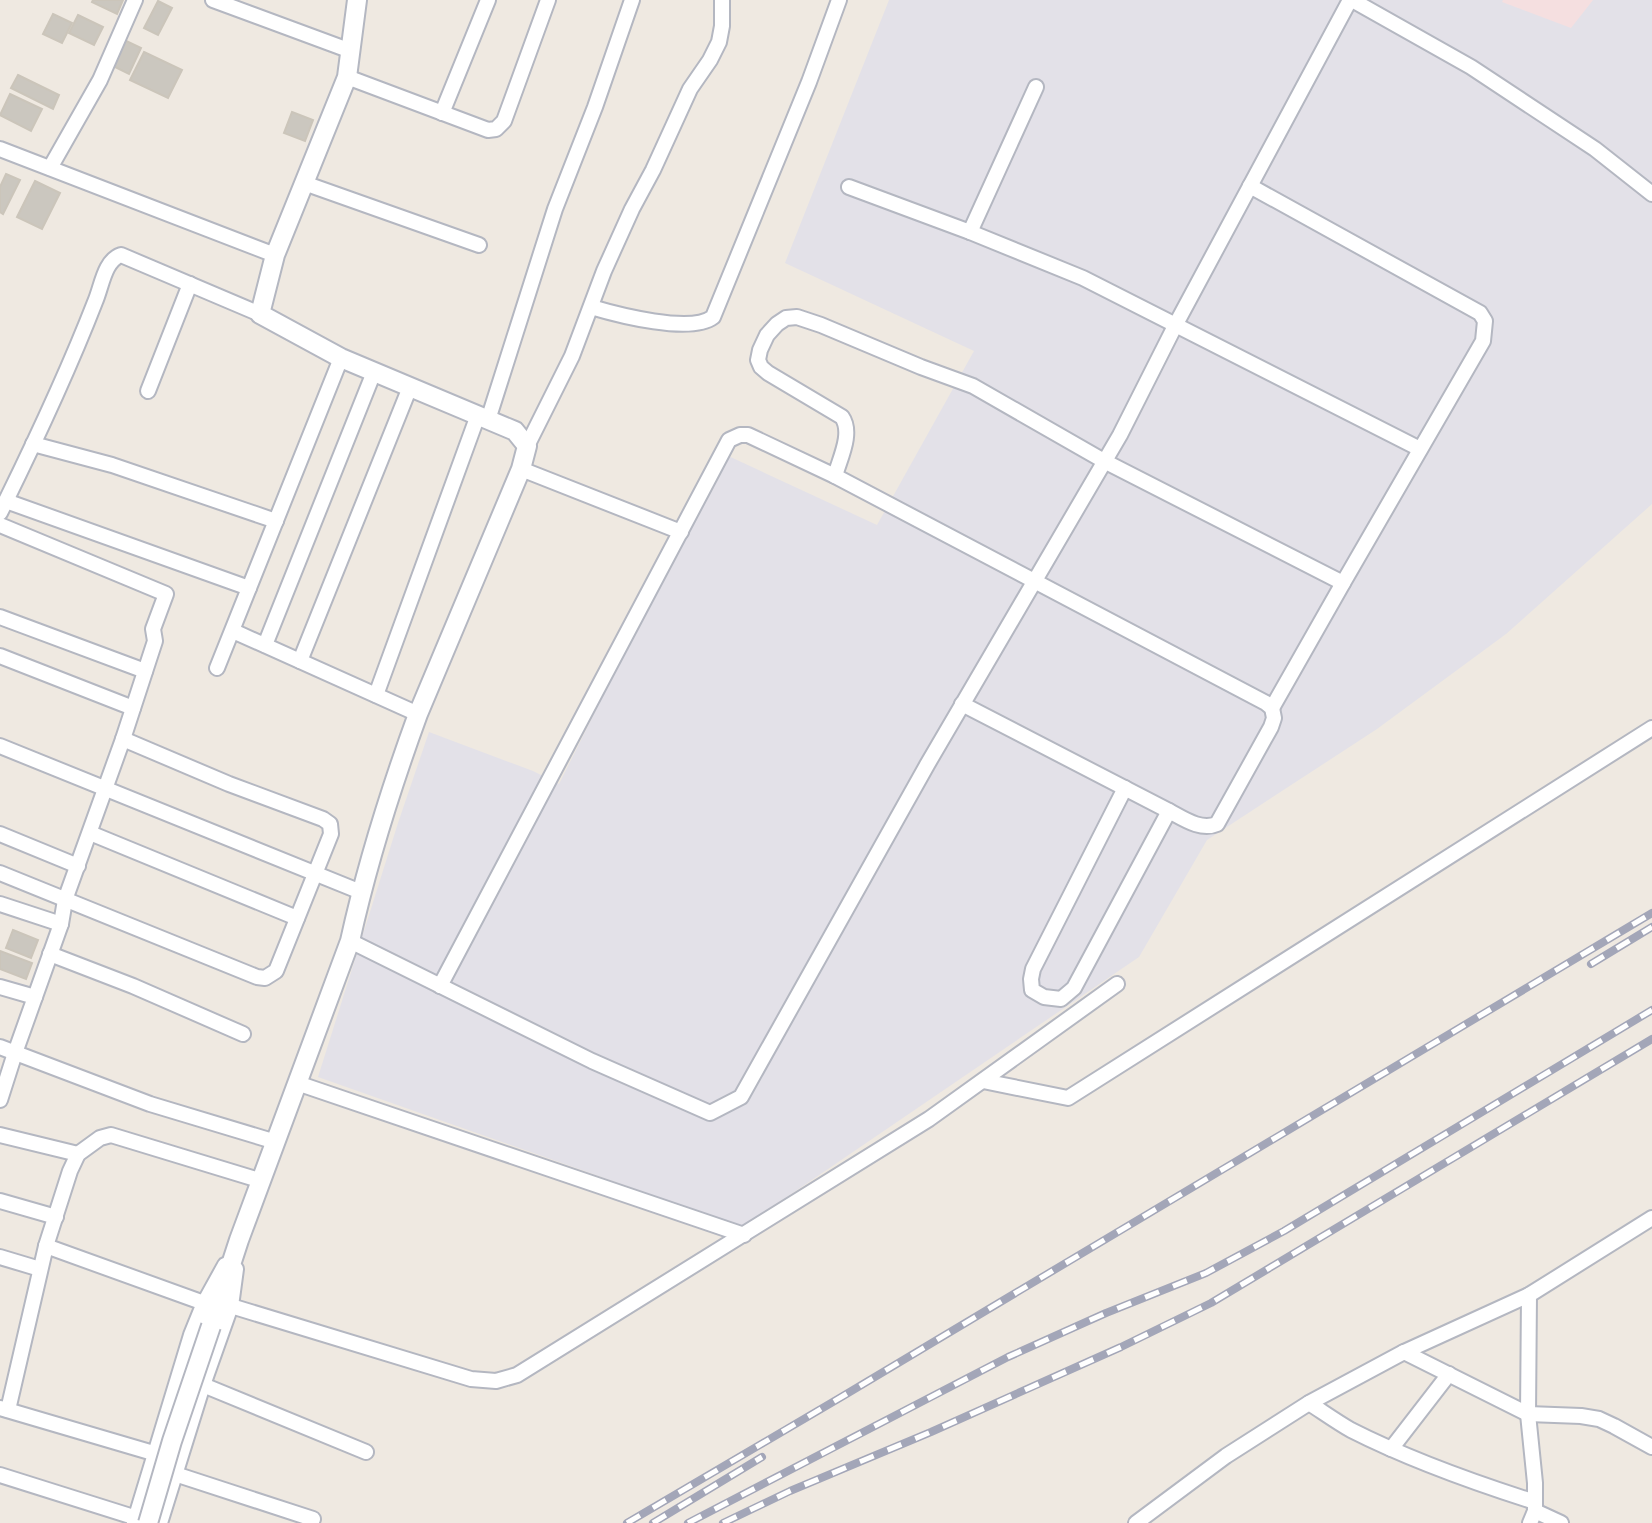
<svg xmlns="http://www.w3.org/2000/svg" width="1652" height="1523" viewBox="0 0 1652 1523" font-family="'Asap Condensed',sans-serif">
<rect width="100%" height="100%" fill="#efe9e1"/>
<polygon fill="#e3e1e8" points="889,0 1652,0 1652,504 1506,634 1377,729 1207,840 1139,957 743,1227 318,1077 398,823 429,732 533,771 559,784 724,454 877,525 974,351 785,263"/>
<polygon fill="#f5dfe0" points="1503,0 1593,0 1571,28 1502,2"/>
<g fill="#cbc7bf" stroke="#cbc5ba" stroke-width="2">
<polygon points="93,0 123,0 117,14 92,2"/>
<polygon points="158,1 172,8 158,35 144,28"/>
<polygon points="53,14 72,23 62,43 43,34"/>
<polygon points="78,15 103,27 94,45 69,33"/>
<polygon points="122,39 141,48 129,74 109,64"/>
<polygon points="144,52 182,70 168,98 130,80"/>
<polygon points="18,75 59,95 53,109 11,88"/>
<polygon points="10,94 42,109 31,131 0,115"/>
<polygon points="292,112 313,120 305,141 284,133"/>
<polygon points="6,174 20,180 3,214 0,212 0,187"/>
<polygon points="35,181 60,193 42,229 17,217"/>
<polygon points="13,930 38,940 31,958 6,948"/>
<polygon points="0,951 32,963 26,979 0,969"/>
</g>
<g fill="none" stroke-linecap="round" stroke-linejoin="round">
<defs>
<g id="minor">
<polyline points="213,0 351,51"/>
<polyline points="1352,0 1471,67 1595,149 1652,194"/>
<polyline points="347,77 488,130 496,129 504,121 548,0"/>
<polyline points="442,113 488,0"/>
<polyline points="0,149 275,255"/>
<polyline points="50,168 100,80 135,0"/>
<polyline points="304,183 479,245"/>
<polyline points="849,187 970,232 1083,278 1420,449"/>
<polyline points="970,232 1036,87"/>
<path d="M591 307C618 315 691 334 713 317L809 82 839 0"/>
<polyline points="148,391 190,284"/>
<polyline points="488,420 555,209 595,107 632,0"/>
<polyline points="33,444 112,465 276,521"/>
<polyline points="527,446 572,356 604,271 632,209 653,170 690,89 710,60 719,42 722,26 722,0"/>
<polyline points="521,469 681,532"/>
<path d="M835 476C840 458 853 433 842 417L768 373 761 367 758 360 760 350 767 335 777 324 786 318 797 317 821 325 921 367 973 386 1104 461 1343 583 1483 341 1485 321 1480 313 1250 186"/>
<polyline points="6,501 249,588"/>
<path d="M0 513C34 444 67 374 95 302 102 286 104 261 121 255L260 314"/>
<polyline points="0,525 166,594 153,629 155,641 123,739 65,900 61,924 15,1053 0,1100"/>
<polyline points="0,617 145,671"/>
<polyline points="233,631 418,714"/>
<polyline points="265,645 374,372"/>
<polyline points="0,656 133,708"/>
<polyline points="300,661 410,387"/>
<polyline points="217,668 341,358"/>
<polyline points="376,695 478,415"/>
<polyline points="1272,708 1343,583"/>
<polyline points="0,746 361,892"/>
<polyline points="1125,788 1033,969 1031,979 1032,990 1044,997 1061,999 1074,988 1169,811"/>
<polyline points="90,833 297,918"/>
<polyline points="0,834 78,866"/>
<polyline points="0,873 257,977 265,978 276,971 331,834 330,824 323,819 229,784 123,739"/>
<polyline points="0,904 61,924"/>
<polyline points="350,941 592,1061 710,1113 741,1097 927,765 1120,435 1176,324 1350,0"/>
<polyline points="50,954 133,986 243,1034"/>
<path d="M440 986 729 440 740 435H748L835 476 1266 703 1272 708 1274 718 1271 727 1217 824C1201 831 1184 819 1169 811L962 704"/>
<polyline points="0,987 35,997"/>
<polyline points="0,1047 150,1104 276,1142"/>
<polyline points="983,1081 1068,1098 1652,728"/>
<polyline points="297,1083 744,1235"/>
<polyline points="0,1135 78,1154"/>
<polyline points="0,1201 56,1217"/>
<polyline points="46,1246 204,1303"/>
<polyline points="0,1257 40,1269"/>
<polyline points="1529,1295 1528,1414 1535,1483 1535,1511 1530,1523"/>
<polyline points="231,1306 471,1379 496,1381 517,1375 929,1119 1117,984"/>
<polyline points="1404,1352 1528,1414 1581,1416 1599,1419 1614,1426 1652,1447"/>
<polyline points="203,1385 366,1452"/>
<path d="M1309 1403C1323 1412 1337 1422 1351 1430 1410 1460 1472 1482 1535 1502"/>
<polyline points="0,1408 160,1455"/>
<polyline points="8,1410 46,1246 70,1171 78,1154 100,1138 111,1135 262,1181"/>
<polyline points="1391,1449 1449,1374"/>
<polyline points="175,1474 313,1519"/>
<polyline points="0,1475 143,1520"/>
<polyline points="1535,1511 1561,1523"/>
<polyline points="134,1523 191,1335 204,1303 225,1265"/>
<polyline points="160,1523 203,1385 231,1306 236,1269"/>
<polyline points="1136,1523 1226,1456 1309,1403 1404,1352 1529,1295 1652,1218"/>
</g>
<path id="tertiary" d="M211 1326 239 1240 350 941C367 864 391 788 418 714L521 469 527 446 515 431 341 358 260 314 275 255 347 77 357 0"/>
</defs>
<use href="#minor" stroke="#b4b7c1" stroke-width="18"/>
<use href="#tertiary" stroke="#b4b7c1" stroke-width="22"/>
<use href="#minor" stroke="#fff" stroke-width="14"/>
<use href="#tertiary" stroke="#fff" stroke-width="18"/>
<defs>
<g id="rail">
<polyline points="1591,964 1652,927"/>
<polyline points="627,1523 843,1396 1652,913"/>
<polyline points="653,1523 762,1457"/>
<polyline points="688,1523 1008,1357 1106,1313 1206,1273 1284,1231 1652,1010"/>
<polyline points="723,1523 790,1491 931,1432 1121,1347 1211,1303 1652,1039"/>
</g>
</defs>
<use href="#rail" stroke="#a3a6b8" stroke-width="8"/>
<use href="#rail" stroke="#fff" stroke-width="5" stroke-dasharray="15" stroke-linecap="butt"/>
<defs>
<polyline id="tertiary-bridge" points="148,1523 172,1441 211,1326"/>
</defs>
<use href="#tertiary-bridge" stroke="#b4b7c1" stroke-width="22" stroke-linecap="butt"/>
<use href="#tertiary-bridge" stroke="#fff" stroke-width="18"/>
</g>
</svg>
